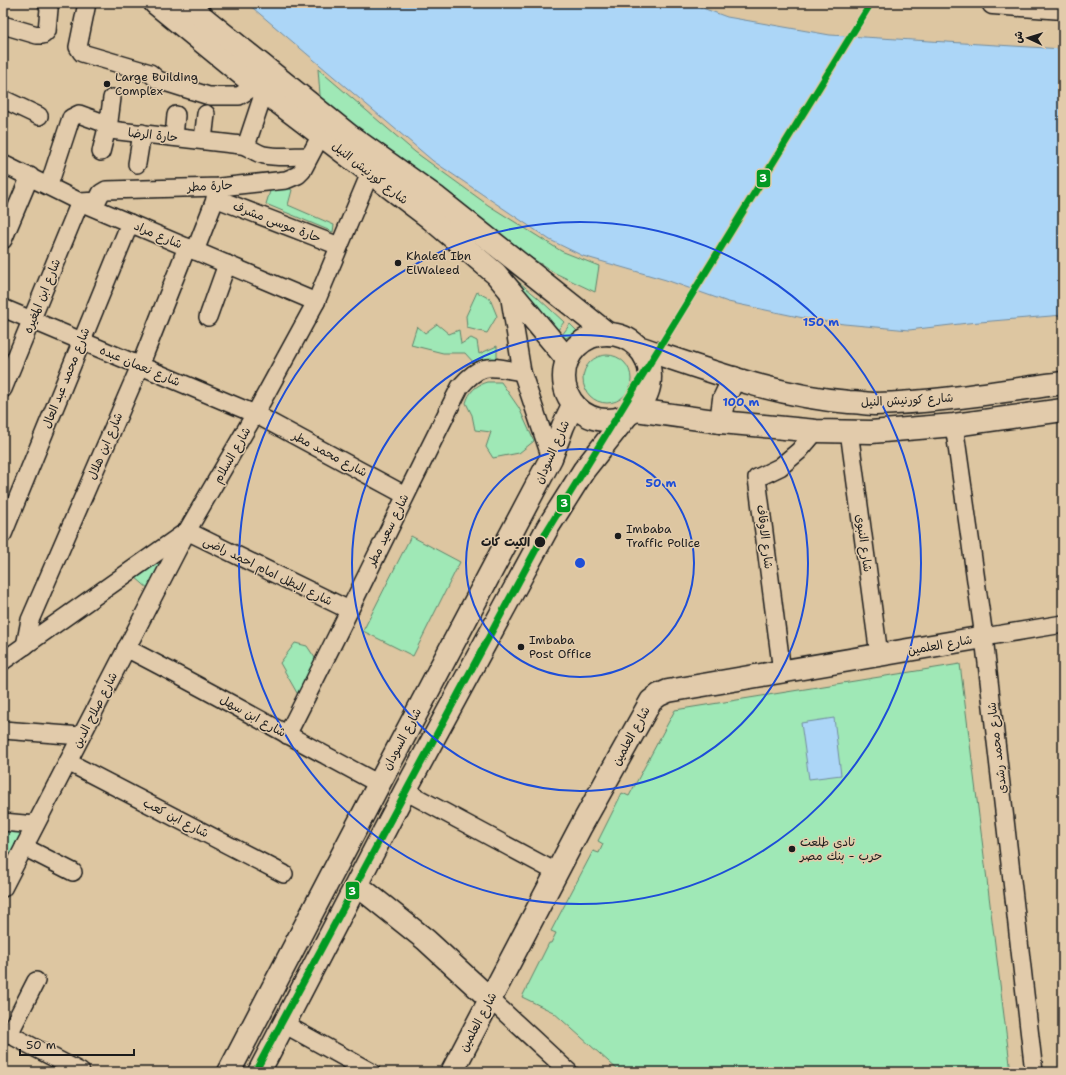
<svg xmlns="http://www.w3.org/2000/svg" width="1066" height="1075" viewBox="0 0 1066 1075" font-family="'Shantell Sans','Playpen Sans Arabic',sans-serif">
<rect width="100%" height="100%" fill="#ddc6a1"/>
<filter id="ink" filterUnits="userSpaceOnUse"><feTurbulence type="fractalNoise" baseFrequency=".025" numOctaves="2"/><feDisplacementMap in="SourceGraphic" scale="8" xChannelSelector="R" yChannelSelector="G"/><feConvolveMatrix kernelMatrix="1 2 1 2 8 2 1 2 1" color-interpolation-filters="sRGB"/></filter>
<g filter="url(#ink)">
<g fill="#9fe8b6" stroke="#5e8269">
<polygon points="318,69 415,152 488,205 561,251 599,266 595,292 555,273 524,253 321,107"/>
<polygon points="277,183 292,190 288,205 334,225 333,232 266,204 271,188"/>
<polygon points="497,264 537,297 564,322 554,335 542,312 528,295 497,269"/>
<polygon points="477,292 490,299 497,316 487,333 467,328 466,316"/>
<polygon points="437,324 449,334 459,330 461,344 471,338 477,341 479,354 497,346 497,361 474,363 465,353 443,353 411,345 417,326 425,333"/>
<polygon points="570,324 577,331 558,343 557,342"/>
<circle cx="607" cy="379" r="24"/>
<path d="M487 382H501L519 408 534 441 519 453 493 458 486 447 491 432 475 430 472 415 466 403C469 392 476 385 487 382Z"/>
<polygon points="411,536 460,562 413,656 363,631"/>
<polygon points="159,557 164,567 150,590 135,577"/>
<polygon points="295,643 307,646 317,661 301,700 280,663"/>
<polygon points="960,664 1011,1072 618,1072 618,1070 553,1012 522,997 549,943 551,943 556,933 551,931 593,851 599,853 603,844 598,841 622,793 629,796 675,710"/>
<polygon points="3,827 33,829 3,888"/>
</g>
<g fill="#acd6f7" stroke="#728c9f">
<polygon points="247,3 689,3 727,17 830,35 1063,49 1063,315 968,323 909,330 844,324 808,319 728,302 666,280 583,256 550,240 433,161"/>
<polygon points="834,718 841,775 809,779 801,723"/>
</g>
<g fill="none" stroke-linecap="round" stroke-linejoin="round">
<defs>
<g id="street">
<polyline points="87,3 78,47 82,53 150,73 158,80 209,96 239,96 247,91 254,84"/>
<polyline points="3,25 37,35 43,35 47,31 49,9 47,3"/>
<polyline points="3,99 39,116"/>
<polyline points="108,129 112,98"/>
<polyline points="174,137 176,115"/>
<polyline points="203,140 206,114"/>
<polyline points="246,146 264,92"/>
<polyline points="101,152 107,128"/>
<polyline points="3,164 80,202 316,302"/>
<polyline points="137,164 142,133"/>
<path d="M49 185 71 118 79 114 101 122 110 130 241 145C249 146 255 153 264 155 278 158 294 156 309 156"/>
<polyline points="215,198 339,246"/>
<polyline points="3,240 30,176"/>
<polyline points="195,251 220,187"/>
<polyline points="508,287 522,372 551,458"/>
<polyline points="3,308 255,414 405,495"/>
<polyline points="208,317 227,264"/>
<polyline points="3,389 80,202 97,201 101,193 106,190 220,187 286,180 298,175 302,171 321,135"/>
<polyline points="954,425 984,637 1034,1072"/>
<polyline points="849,431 879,655"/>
<polyline points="3,534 130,223"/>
<polyline points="984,637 1063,624"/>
<polyline points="25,646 30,620 140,366 187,247"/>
<path d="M126 648C212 692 294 739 379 784"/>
<polyline points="3,661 187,531 255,414 316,302 370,173"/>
<polyline points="782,672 757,478 780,467 799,451 816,431"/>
<polyline points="3,730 81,736"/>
<path d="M287 735C346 620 401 503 460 387 482 361 491 367 522 372"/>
<polyline points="68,762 284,874"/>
<polyline points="405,791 556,872"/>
<polyline points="3,822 35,825"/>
<polyline points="24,847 73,872"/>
<polyline points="3,888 187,531 349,610"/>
<polyline points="490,999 569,1072"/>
<polyline points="284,1024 371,1072"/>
<polyline points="3,1031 81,1072"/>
<polyline points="9,1034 36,981"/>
</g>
<g id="secondary">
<polyline points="993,3 1063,8"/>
<polyline points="357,885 426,940 490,999"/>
<polyline points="452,1072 580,828 651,701 659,695 668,691 984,637"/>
</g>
<g id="primary">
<polyline points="155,3 254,84 430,218 496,274 567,359"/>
<polyline points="185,3 350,136 437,198 608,334"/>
<circle cx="607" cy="377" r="43"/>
<path d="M638 347C707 370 776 396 849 402 858 402 867 404 876 404 939 402 1001 391 1063 383"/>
<polyline points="636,410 721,422 816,431 871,432 954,425 1063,410"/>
<polyline points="721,422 724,399 734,378"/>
<polyline points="229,1072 379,784 551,458 563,426 573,405"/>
<polyline points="259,1072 405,791 548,527 584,470 626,417"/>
</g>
</defs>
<use href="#street" stroke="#1c1c1c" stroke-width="20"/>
<use href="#secondary" stroke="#1c1c1c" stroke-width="25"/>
<use href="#primary" stroke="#1c1c1c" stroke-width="25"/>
<use href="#street" stroke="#e2cbab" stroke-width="17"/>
<use href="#secondary" stroke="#e2cbab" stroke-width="22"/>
<use href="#primary" stroke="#e2cbab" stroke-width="22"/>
<defs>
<polyline id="metro-1" points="255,1072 540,542 871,3"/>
</defs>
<use href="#metro-1" stroke="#e2cbab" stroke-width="10"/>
<use href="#metro-1" stroke="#049922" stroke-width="7"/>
</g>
</g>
<g fill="none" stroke="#1d4ed8" stroke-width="2">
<circle cx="580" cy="563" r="114"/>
<circle cx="580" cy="563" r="228"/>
<circle cx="580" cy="563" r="341"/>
</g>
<g fill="#1c1c1c" stroke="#e2cbab" stroke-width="1.5">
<circle cx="107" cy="84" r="4"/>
<circle cx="398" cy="263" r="4"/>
<circle cx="618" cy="536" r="4"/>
<circle cx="540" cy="542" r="6"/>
<circle cx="521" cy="647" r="4"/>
<circle cx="792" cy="849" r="4"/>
</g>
<g text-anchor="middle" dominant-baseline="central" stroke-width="3" stroke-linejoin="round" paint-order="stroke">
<g font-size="12" fill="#1c1c1c" stroke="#e2cbab" text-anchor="start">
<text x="115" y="77">Large Building<tspan x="115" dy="14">Complex</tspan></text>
<text x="406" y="256">Khaled Ibn<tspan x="406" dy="14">ElWaleed</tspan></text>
<text x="626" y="529">Imbaba<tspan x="626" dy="14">Traffic Police</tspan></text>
<text x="529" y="640">Imbaba<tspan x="529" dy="14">Post Office</tspan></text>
<text x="800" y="842">نادى طلعت<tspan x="800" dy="14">حرب - بنك مصر</tspan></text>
</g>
<g font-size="12" fill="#1c1c1c" stroke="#e2cbab">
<text transform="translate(153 135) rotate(6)">حارة الرضا</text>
<text transform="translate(370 173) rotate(38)">شارع كورنيش النيل</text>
<text transform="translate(210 186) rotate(-3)">حارة مطر</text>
<text transform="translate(277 222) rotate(21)">حارة موسى مشرف</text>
<text transform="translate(158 235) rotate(23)">شارع مراد</text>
<text transform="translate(42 296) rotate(-68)">شارع ابن المغيره</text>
<text transform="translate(140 366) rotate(23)">شارع نعمان عبده</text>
<text transform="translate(66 378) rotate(-68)">شارع محمد عبد العال</text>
<text transform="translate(907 400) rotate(-3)">شارع كورنيش النيل</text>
<text transform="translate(105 446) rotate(-67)">شارع ابن هلال</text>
<text transform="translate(552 452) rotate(-66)">شارع السودان</text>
<text transform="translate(330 454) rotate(28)">شارع محمد مطر</text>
<text transform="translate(232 455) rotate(-60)">شارع السلام</text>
<text transform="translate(388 530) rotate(-64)">شارع سعيد مطر</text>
<text transform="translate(765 537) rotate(83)">شارع الاوقاف</text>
<text transform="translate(864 543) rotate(82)">شارع النبوى</text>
<text transform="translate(268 571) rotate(26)">شارع البطل امام احمد راضى</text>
<text transform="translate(940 645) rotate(-10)">شارع العلمين</text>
<text transform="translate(95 710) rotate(-63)">شارع صلاح الدين</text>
<text transform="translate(253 716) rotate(29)">شارع ابن سهل</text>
<text transform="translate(631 736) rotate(-61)">شارع العلمين</text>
<text transform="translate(402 739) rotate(-62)">شارع السودان</text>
<text transform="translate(997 748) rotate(-97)">شارع محمد رشدى</text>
<text transform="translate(176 818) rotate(27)">شارع ابن كعب</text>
<text transform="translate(478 1022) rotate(-62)">شارع العلمين</text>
</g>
<g font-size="12" font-weight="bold" fill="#1c1c1c" stroke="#e2cbab" text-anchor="end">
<text x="530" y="542">الکيت کات</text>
</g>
</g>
<circle cx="580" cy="563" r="6" fill="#1d4ed8" stroke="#e2cbab" stroke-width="2"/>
<g font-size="12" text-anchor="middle" font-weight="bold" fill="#1d4ed8" stroke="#e2cbab" stroke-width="3" stroke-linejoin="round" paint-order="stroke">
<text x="821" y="326">150 m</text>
<text x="741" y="406">100 m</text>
<text x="661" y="487">50 m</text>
</g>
<g stroke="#e2cbab" stroke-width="1.5">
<rect x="756" y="169" width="15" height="19" rx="4" fill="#049922"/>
<rect x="556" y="494" width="15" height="19" rx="4" fill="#049922"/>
<rect x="345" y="881" width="15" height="19" rx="4" fill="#049922"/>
</g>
<g font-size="11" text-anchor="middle" font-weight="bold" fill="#fff">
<text x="763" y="182">3</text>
<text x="564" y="507">3</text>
<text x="352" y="895">3</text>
</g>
<rect width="1066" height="1075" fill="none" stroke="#e2cbab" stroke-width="16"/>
<rect x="8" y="8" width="1050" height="1059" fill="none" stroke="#1c1c1c" stroke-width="1.5" filter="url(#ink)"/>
<g transform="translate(1028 38) rotate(274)" stroke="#e2cbab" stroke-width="3" paint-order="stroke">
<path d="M0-3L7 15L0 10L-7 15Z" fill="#1c1c1c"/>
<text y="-6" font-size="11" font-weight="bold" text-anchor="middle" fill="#1c1c1c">ش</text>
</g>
<path d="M20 1049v6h114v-6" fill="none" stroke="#1c1c1c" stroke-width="2"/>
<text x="26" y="1049" font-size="12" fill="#1c1c1c" stroke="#e2cbab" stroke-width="3" paint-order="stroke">50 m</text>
</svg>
